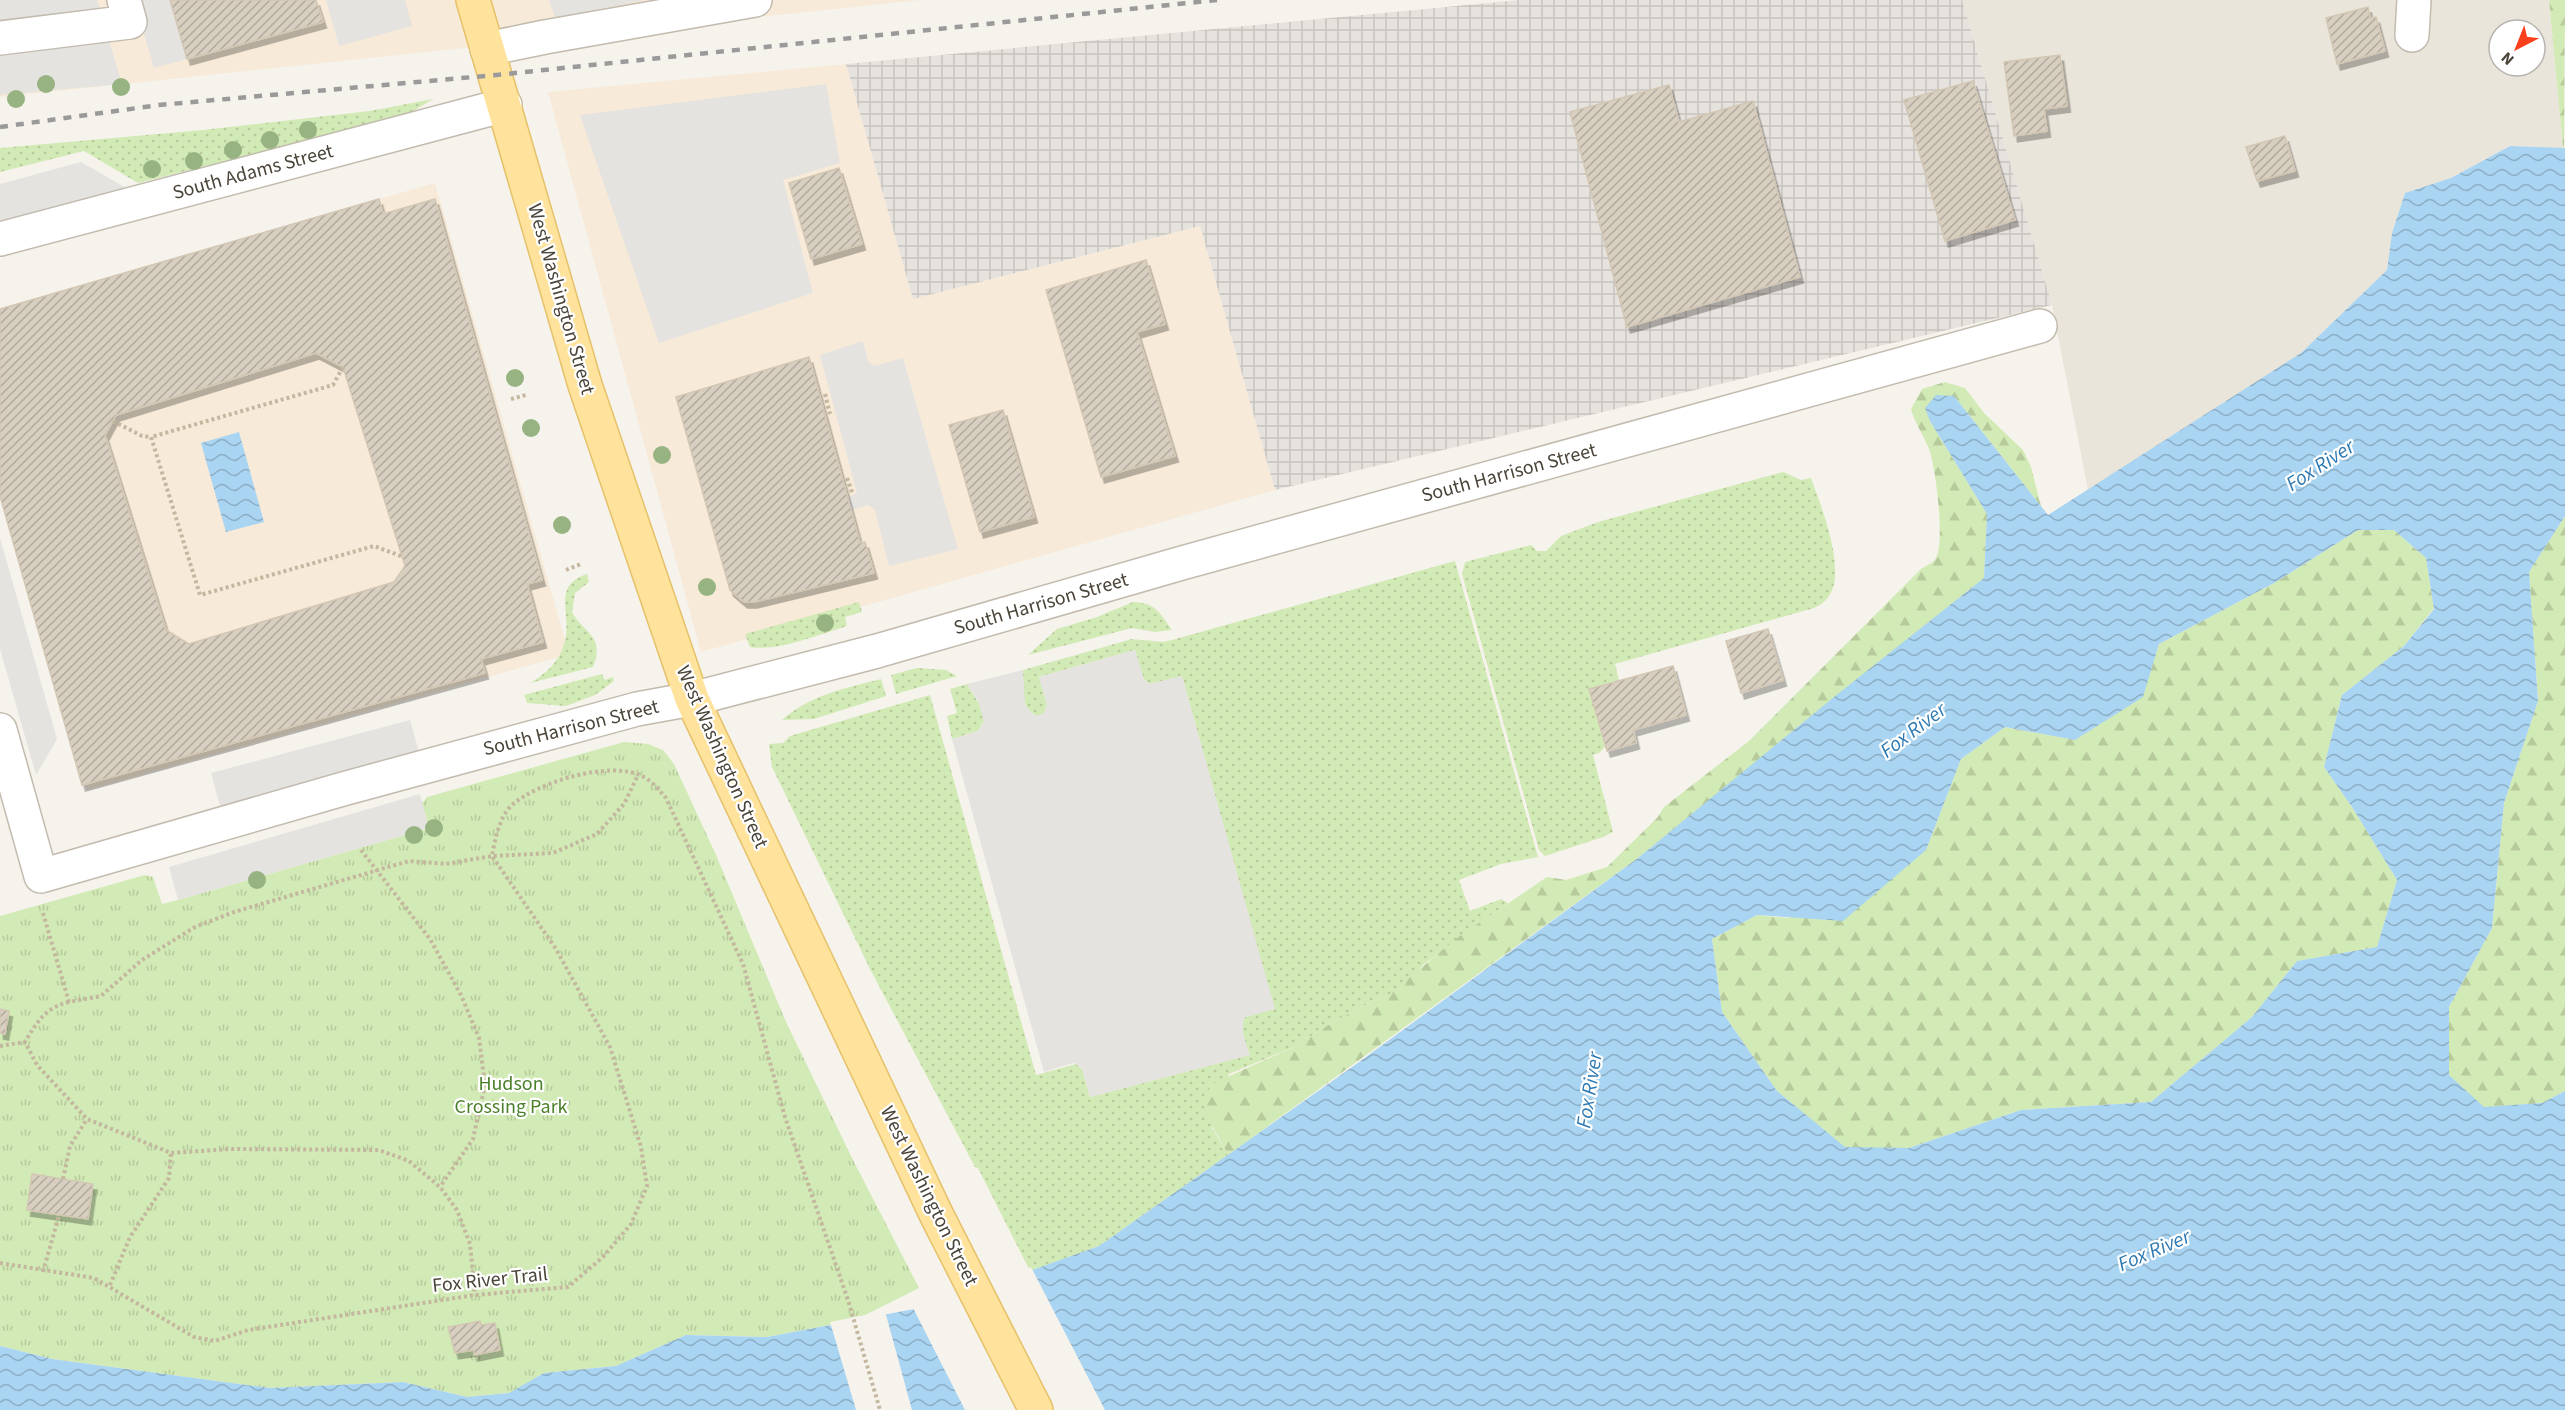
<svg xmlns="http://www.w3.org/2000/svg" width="2565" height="1410" viewBox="0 0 2565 1410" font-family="'Source Sans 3',sans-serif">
<defs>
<pattern id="industrial-grid" width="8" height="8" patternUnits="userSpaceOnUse" patternTransform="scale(1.5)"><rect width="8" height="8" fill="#e6e2dd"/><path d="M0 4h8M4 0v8" fill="none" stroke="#c7c3be"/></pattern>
<pattern id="grass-dots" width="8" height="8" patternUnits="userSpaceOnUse" patternTransform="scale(1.5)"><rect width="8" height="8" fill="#d2eab5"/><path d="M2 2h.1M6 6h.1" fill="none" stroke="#b6ca9c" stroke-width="1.8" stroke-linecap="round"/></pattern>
<pattern id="forest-firs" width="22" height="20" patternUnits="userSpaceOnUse" patternTransform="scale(1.5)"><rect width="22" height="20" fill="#d2eab5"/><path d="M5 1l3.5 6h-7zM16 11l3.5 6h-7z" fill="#b6ca9c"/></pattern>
<pattern id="park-tufts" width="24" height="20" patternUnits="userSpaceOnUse" patternTransform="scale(1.5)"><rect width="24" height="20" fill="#d2eab5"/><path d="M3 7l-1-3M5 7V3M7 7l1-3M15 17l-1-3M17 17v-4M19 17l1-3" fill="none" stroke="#b6ca9c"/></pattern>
<pattern id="water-waves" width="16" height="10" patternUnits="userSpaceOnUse" patternTransform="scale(1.5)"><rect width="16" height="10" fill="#a9d4f2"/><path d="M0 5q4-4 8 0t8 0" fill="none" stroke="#8caec5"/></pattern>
<pattern id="building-hatch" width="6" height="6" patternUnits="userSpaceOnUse" patternTransform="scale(1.5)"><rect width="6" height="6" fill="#d8cfc1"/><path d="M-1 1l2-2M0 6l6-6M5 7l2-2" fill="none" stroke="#b1aa9e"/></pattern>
<filter id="shadow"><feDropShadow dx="3.5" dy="6" stdDeviation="0" flood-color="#0004"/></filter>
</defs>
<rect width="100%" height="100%" fill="#f6f3ec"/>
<path fill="#eae5da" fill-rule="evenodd" d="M1962 0H2549L2563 148 2510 146 2451 178 2405 193 2392 233 2387 270 2301 353 2088 490 2052 305ZM2499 30H2535V66H2499Z"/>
<g fill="#f7ead8">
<polygon points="0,0 920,0 0,97"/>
<polygon points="846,64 913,299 1200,226 1275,490 701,652 548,92"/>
<polygon points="435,183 569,654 87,790 0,496 0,308"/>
</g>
<polygon fill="url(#industrial-grid)" points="1519,0 1962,0 2052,305 1275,490 1200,226 913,299 846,64"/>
<g fill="url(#grass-dots)">
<polygon points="433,99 407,115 138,183 84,151 0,172 0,148 203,130 370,111"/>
<path d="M1783 472 1801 480 1811 478C1821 506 1847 570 1829 596 1825 602 1820 605 1814 608L1615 664 1619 680 1589 689 1605 747 1599 753 1593 755 1613 832 1603 837 1545 856 1539 850 1462 574 1465 562 1531 545 1537 551H1546L1561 536 1598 522Z"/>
<path d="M1455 561 1538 857 1501 864 1459 880 1470 911 1501 899 1508 903 1424 964 1409 981 1386 997 1369 1003 1333 1022 1296 1046 1229 1074 1212 1128 1228 1155 1099 1246 1030 1271 978 1168 975 1167 870 969 772 767 769 744 783 743 790 736 930 695 1036 1075 1076 1064 1082 1069 1090 1097 1249 1055C1246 1043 1238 1029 1245 1017L1274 1009 1182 676 1150 684 1144 680 1135 650 1039 677 1047 705 1044 713 1037 716C1020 709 1023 685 1023 670L1132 639 1163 642 1172 640Z"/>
<path d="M587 574 589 582 575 593 572 612C583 633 606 636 593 667L530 683C549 672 563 658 566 635 570 611 553 585 587 574Z"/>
<path d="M859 602 862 612 845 617 847 626C820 634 778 652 750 647L745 634Z"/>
<path d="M1133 602C1156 603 1159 612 1172 630L1155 632 1132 628 1028 655 1057 629 1097 617Z"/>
<polygon points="917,668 946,670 957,676 896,694 891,675"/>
<polygon points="602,674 605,680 613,677 614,681 595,695 566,706 527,703 524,695"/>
<path d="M881 679 886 696 814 719 782 720C810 695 846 688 881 679Z"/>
<polygon points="967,684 981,707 984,721 978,731 952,739 947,716 957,713 950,689"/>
</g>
<g fill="url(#forest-firs)">
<polygon points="2549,0 2565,0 2564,148 2563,148"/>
<path d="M1945 382 1965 388 1984 413 2023 450 2031 467 2041 506 1954 396 1930 421 1987 514 1984 578 1638 858 1228 1155 1204 1111 1205 1094 1214 1083 1296 1046 1333 1022 1369 1003 1386 997 1457 938 1547 877 1566 880 1607 867 1657 818 1664 807 1749 741 1921 569C1926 566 1933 563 1936 558 1945 541 1936 471 1930 452 1925 437 1915 424 1911 409L1922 389Z"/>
<polygon points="2565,516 2565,1091 2542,1103 2484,1108 2449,1075 2449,1007 2492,928 2504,803 2538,701 2529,572"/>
<polygon points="2358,530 2394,530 2426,558 2434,608 2404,646 2342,695 2324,767 2352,807 2397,880 2377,947 2297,961 2252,1017 2151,1102 2021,1110 1909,1148 1845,1148 1777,1091 1722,1012 1712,939 1757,915 1789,918 1926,850 1961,759 2005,727 2075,740 2142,697 2159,644 2274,583"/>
</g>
<polygon fill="url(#park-tufts)" points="624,742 648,744 663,750 674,764 716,855 786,1022 853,1160 919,1288 855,1320 767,1337 686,1335 616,1366 544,1373 510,1393 467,1397 403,1382 270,1388 52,1359 0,1346 0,916 145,875 153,877 162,904 178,900 429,828 422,803 427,797"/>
<g fill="#e5e3e0">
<polygon points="0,0 97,0 122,84 0,95"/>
<polygon points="134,0 170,0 187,59 154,68"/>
<polygon points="326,0 405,0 412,26 339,46"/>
<polygon points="549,0 645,0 555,18"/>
<polygon points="826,84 840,163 783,180 813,293 659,343 580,115"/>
<polygon points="81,162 126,188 0,221 0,184"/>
<polygon points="863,341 868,361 874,366 903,358 958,549 889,566 875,510 868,505 851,510 848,497 857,493 820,355"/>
<polygon points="0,538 57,739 36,775 0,649"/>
<polygon points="1135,650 1144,680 1149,684 1182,676 1275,1009 1245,1017 1243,1021 1243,1034 1250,1055 1090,1097 1082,1069 1078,1065 1073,1063 1044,1072 952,739 978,731 984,721 978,701 967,684 1023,670 1025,704 1031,713 1037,716 1044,713 1047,705 1039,677"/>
<polygon points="410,720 419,752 220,806 211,773"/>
<polygon points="420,794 429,828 178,900 169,867"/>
</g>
<g fill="url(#water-waves)" fill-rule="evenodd">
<path d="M2510 146 2565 148V516L2529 572 2538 701 2504 803 2492 928 2449 1007V1075L2484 1107 2542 1103 2565 1091V1410H0V1346L52 1359 270 1388 403 1382 467 1397 509 1393 544 1373 616 1366 686 1335 767 1337 935 1305 1099 1246 1355 1065 1638 858 1834 697 1984 578 1987 514 1930 421 1925 408 1936 395 1954 396 2048 515 2301 353 2387 270 2392 233 2405 193 2451 178ZM2358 530H2394L2426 558 2434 609 2404 646 2342 695 2324 767 2352 807 2397 880 2377 947 2297 961 2252 1017 2151 1102 2021 1110 1909 1148 1845 1147 1777 1091 1722 1012 1712 939 1757 915 1843 921 1926 850 1961 759 2005 727 2075 740 2143 697 2159 644 2274 583Z"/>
<polygon points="239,432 264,522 226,532 201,443"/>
</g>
<g fill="#f6f3ec">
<polygon points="1031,1267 1105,1410 965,1410 912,1306 934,1302"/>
<polygon points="885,1311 912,1410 856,1410 830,1322"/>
</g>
<g fill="url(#building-hatch)" stroke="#d3c7b4" stroke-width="1.5" fill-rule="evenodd" filter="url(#shadow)">
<polygon points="170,0 316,0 323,22 187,59"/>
<polygon points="2368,7 2370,18 2376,17 2385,51 2337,64 2326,18"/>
<polygon points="2060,55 2067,106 2044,109 2047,131 2014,136 2004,62"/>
<polygon points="1973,81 2015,220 1945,241 1904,100"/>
<polygon points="1669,85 1679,122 1753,101 1800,277 1627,327 1570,112"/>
<polygon points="2285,136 2295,171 2257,181 2246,147"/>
<polygon points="839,168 862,244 811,259 789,183"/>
<path d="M379 199 383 214 435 199 542 580 527 584 543 642 481 659 485 673 82 785 0 496V309ZM316 353 343 367 405 566 394 582 189 644 166 630 105 435 116 415Z"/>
<polygon points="1146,260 1165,324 1137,332 1175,456 1101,477 1046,290"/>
<polygon points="809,357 860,543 865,542 874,573 754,602 744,602 730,590 676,397"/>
<polygon points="1003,410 1034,517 980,532 949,425"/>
<polygon points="1768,629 1783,680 1741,693 1726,641"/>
<polygon points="1673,666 1686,715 1633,730 1636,743 1607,751 1589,689"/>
<polygon points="0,1009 9,1011 5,1034 0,1033"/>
<polygon points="32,1174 93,1184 88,1219 27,1210"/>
<polygon points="480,1321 481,1325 495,1323 500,1350 474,1355 474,1350 455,1353 448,1327"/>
</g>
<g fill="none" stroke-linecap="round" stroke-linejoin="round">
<defs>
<g id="minor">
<polyline points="2412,35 2414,0"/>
<polyline points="0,38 130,22 124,0"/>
<polyline points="487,49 545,37 755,0"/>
<polyline points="0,239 505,105"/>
<polyline points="0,730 41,876 343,789 637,709 692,699 877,651 1182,563 2040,326"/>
</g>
<polyline id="major" points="473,0 585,385 692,699 936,1214 1036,1410"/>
</defs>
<use href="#minor" stroke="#c2bbae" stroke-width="36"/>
<use href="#major" stroke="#e6c16a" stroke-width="36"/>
<g stroke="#c4b79f" stroke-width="4" stroke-dasharray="3 3" stroke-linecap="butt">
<polyline points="343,367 333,385 151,437 200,595 374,546 401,556"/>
<polyline points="825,394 830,414"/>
<polyline points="511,399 526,395"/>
<polyline points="113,421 142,436 151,437"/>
<polyline points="847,478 853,495"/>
<polyline points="566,570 581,564"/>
<polyline points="361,850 430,939 461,995 479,1038 485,1085 473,1139 440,1187"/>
<polyline points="43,913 69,1002 101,996 142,960 195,927 234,912 409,861 446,864 492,856 553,853 597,834 624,804 638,775"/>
<path d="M69 1002C46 1007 37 1022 25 1042L37 1065 87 1119 171 1153 229 1149 379 1150 409 1161 440 1187 457 1210 470 1244 475 1295"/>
<polyline points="0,1046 25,1042"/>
<polyline points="63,1179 70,1146 87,1119"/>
<path d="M0 1263 94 1278 194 1337 215 1341 248 1330 423 1303 475 1295 568 1287 603 1257 631 1224 647 1186 641 1147 610 1047 556 949 492 856C495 840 499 817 512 805 538 782 610 760 642 776 652 781 659 790 666 798L743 964 785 1117 848 1300 880 1410"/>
<polyline points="43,1272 59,1215"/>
<polyline points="110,1285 130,1237 169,1178 171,1153"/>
</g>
<use href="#minor" stroke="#fff" stroke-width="33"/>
<use href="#major" stroke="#ffe39c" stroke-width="33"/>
<polyline stroke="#9a9a9a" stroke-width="4.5" stroke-dasharray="8 8" stroke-linecap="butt" points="0,127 159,105 496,75 1217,0"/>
</g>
<g fill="#97b381">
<circle cx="46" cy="84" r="9"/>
<circle cx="121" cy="87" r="9"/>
<circle cx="16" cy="99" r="9"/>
<circle cx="308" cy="130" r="9"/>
<circle cx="270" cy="140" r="9"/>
<circle cx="233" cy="150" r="9"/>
<circle cx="194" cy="161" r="9"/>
<circle cx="152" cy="169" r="9"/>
<circle cx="515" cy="378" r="9"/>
<circle cx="531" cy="428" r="9"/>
<circle cx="662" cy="455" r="9"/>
<circle cx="562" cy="525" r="9"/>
<circle cx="707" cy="587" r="9"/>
<circle cx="825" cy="623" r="9"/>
<circle cx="434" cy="828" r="9"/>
<circle cx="414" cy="835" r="9"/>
<circle cx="257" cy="880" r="9"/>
</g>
<g text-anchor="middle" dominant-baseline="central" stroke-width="4.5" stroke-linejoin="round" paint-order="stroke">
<g font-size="20" fill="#4b4439" stroke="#fff">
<text transform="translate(253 172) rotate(-15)">South Adams Street</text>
<text transform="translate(561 299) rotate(74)">West Washington Street</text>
<text transform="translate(1509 473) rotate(-15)">South Harrison Street</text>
<text transform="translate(1041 604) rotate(-16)">South Harrison Street</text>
<text transform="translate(571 728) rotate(-14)">South Harrison Street</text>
<text transform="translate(722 757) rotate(66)">West Washington Street</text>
<text transform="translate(929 1196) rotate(64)">West Washington Street</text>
<text transform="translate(490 1280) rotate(-6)">Fox River Trail</text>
</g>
<g font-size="20" fill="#4a7f2a" stroke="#fff">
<text x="511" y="1084">Hudson<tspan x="511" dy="23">Crossing Park</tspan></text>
</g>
<g font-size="21" font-style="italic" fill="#2e7ab2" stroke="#fff">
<text transform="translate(2320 465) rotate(-33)">Fox River</text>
<text transform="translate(1913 730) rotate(-37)">Fox River</text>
<text transform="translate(1589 1090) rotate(-81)">Fox River</text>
<text transform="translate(2154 1250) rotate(-23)">Fox River</text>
</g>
</g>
<g transform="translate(2517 48) rotate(222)"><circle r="28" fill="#ffffff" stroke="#b7b4b0" stroke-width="1.5"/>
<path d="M0-4.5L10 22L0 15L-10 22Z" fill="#fc3f1d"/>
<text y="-9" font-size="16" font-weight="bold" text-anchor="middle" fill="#4b4439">N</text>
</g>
</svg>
